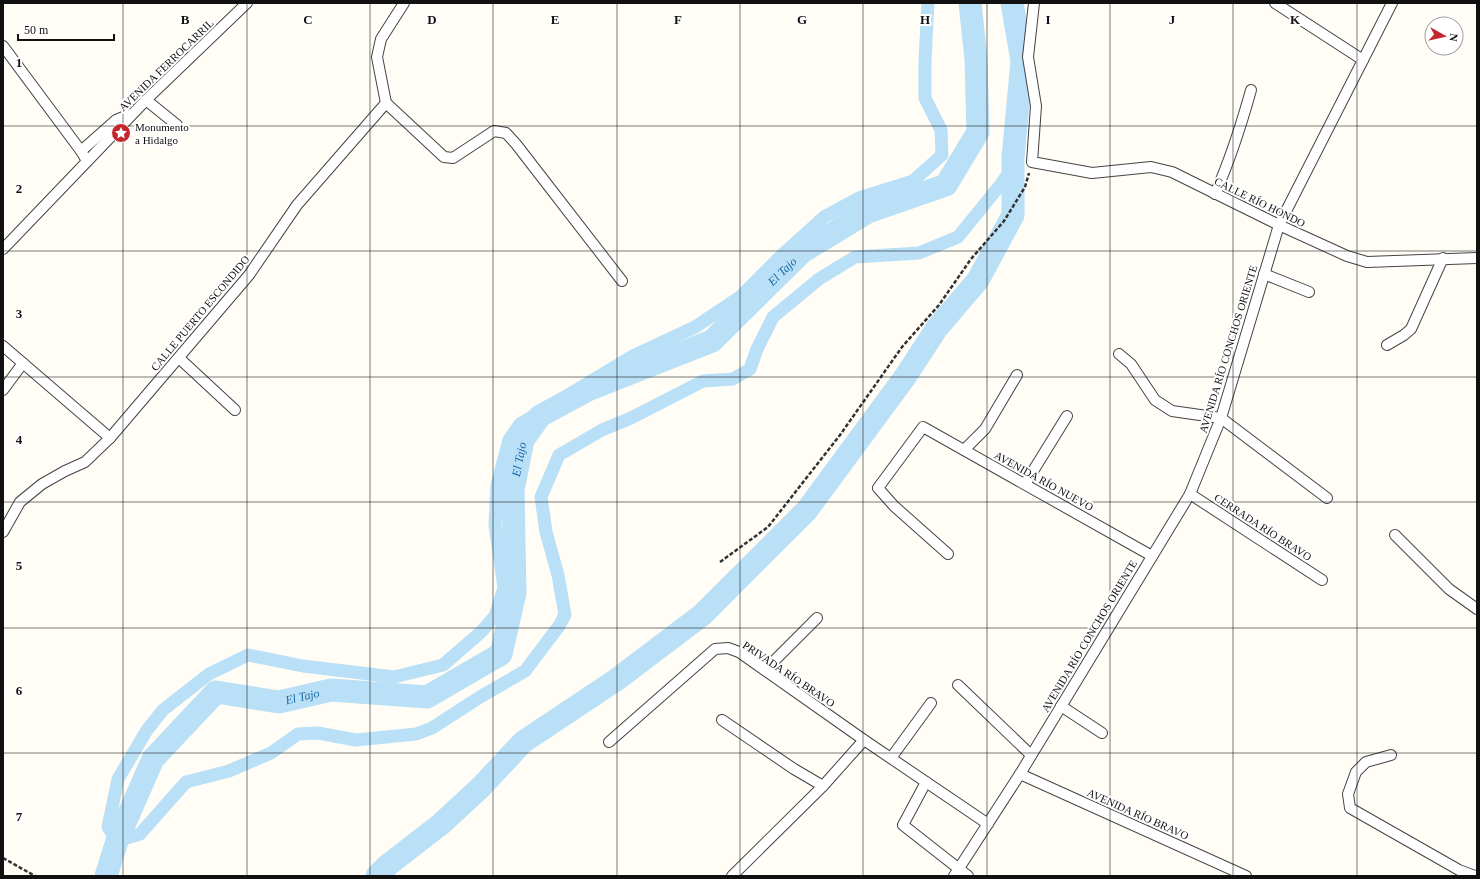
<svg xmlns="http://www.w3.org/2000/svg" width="1480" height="879" viewBox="0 0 1480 879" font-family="Georgia,serif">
<rect width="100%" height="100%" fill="#fffdf5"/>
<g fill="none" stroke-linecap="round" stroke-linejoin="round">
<polyline stroke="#b9e0f7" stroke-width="13" points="928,3 925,60 925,98 941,130 942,155 913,181 859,198 824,217 782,255 740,297 695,327 631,357 520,424 509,440 497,485 495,525 504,588 495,616 481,632 443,665 394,677 303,666 248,655 209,674 163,710 147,730 118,779 108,827 117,841 140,834 186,782 229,771 271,753 298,734 318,733 356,740 416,734 432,728 480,697 525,671 559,626 565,615 558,575 546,532 541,497 559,455 602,430 631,418 703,381 733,379 750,369 757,349 773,317 819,279 855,257 919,253 958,237 1001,184 1013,167"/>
<g stroke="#b9e0f7" stroke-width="23">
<path id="s1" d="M106 876 117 841 153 759 216 692 279 702 331 690 427 697 501 654 515 593 513 490 523 440 540 416 590 389 712 341 802 252 868 212 946 185 978 132 976 59 970 3"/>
<polyline points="377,876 388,865 441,824 481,787 523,742 616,680 702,615 807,510 905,377 937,328 978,280 1013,215 1013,157 1022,61 1012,3"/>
</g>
<defs>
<g id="street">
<polyline points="1034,3 1028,57 1036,106 1032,162 1092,173 1151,167 1172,172 1279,225 1347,256 1367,262 1477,258"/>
<polyline points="1275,3 1363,60"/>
<polyline points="3,46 81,151 87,161"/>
<polyline points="146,100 177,125"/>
<polyline points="386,103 444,157 453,158 494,131 506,133 516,144 622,281"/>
<polyline points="81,151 116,120 130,114"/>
<path d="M1215 194C1230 160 1241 126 1251 90"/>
<polyline points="3,249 146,100 247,3"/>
<polyline points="1264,274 1309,292"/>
<polyline points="1387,345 1404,335 1411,329 1443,258"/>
<polyline points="3,346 110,438"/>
<polyline points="1119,354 1131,364 1155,400 1172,411 1221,418 1327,498"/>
<polyline points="179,358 235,410"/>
<polyline points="3,390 23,363"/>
<polyline points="964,450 985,429 1017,375"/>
<polyline points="1025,484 1067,416"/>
<polyline points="1190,494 1322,580"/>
<polyline points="3,532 20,502 42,484 65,471 85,462 110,438 249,275 297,205 386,103 377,57 381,39 404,3"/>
<polyline points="1395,535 1449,589 1477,609"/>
<polyline points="948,554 894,506 878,488 923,427 1152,556"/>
<polyline points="765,670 817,618"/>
<polyline points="958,685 1031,755"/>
<polyline points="1061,706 1102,733"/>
<polyline points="722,720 794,769 823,786"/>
<polyline points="609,742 715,649 728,648 739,652 864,740 988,824"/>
<polyline points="1391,755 1366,762 1356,772 1348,794 1350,808 1459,870 1475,876"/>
<polyline points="891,758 931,703"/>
<polyline points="1020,774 1246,876"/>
<polyline points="926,782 903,825 968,876"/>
<polyline points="732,876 823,786 864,740"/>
<polyline points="954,876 1020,774 1190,494 1221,418 1279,225 1392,3"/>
</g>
</defs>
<use href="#street" stroke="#444" stroke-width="12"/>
<g stroke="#333" stroke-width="2.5" stroke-dasharray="4 2" stroke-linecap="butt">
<polyline points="720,562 768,527 840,435 902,347 939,305 971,259 1004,221 1025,187 1029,173"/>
<polyline points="3,858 35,876"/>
</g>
<use href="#street" stroke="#fff" stroke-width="10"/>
</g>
<path fill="none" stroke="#111" stroke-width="1" stroke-opacity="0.55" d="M123 3V876M247 3V876M370 3V876M493 3V876M617 3V876M740 3V876M863 3V876M987 3V876M1110 3V876M1233 3V876M1357 3V876M3 126H1477M3 251H1477M3 377H1477M3 502H1477M3 628H1477M3 753H1477"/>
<defs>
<symbol id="sight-disc" viewBox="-11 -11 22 22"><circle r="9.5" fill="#c4262e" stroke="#fff"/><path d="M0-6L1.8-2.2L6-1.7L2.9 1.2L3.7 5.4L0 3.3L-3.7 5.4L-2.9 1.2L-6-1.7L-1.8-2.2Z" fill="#fff"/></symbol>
</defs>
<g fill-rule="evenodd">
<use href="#sight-disc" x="110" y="122" width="22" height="22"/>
</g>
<g text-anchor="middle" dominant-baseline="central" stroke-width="4" stroke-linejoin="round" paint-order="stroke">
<g font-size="11" fill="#111" stroke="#fff">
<text transform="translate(166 65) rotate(-44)">AVENIDA FERROCARRIL</text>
<text transform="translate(1260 202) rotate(26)">CALLE RÍO HONDO</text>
<text transform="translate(200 313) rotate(-50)">CALLE PUERTO ESCONDIDO</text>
<text transform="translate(1228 349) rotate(-73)">AVENIDA RÍO CONCHOS ORIENTE</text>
<text transform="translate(1044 481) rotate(29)">AVENIDA RÍO NUEVO</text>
<text transform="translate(1263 527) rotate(33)">CERRADA RÍO BRAVO</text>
<text transform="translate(1089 636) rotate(-59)">AVENIDA RÍO CONCHOS ORIENTE</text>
<text transform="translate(789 674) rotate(34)">PRIVADA RÍO BRAVO</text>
<text transform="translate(1138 814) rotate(24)">AVENIDA RÍO BRAVO</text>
</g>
<g font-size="11" fill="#111" stroke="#fff" text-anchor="start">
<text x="135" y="127">Monumento<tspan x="135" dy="13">a Hidalgo</tspan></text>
</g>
<g font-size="12" font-style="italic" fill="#1768a6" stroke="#fff">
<text stroke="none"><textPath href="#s1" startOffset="1050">El Tajo</textPath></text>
<text stroke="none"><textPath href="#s1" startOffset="714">El Tajo</textPath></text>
<text stroke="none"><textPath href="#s1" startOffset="306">El Tajo</textPath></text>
</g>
</g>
<g font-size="13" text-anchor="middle" font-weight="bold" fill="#111" stroke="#fff" stroke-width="4" stroke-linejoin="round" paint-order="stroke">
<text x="185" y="24">B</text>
<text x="308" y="24">C</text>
<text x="432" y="24">D</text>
<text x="555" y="24">E</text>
<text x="678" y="24">F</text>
<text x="802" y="24">G</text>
<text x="925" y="24">H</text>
<text x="1048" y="24">I</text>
<text x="1172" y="24">J</text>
<text x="1295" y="24">K</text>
<text x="19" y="67">1</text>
<text x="19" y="193">2</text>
<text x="19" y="318">3</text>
<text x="19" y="444">4</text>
<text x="19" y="570">5</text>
<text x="19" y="695">6</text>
<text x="19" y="821">7</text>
</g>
<rect width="1480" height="879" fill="none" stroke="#111111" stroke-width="8"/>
<g transform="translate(1444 36) rotate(98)"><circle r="19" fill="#ffffff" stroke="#a0a0a0"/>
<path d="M0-3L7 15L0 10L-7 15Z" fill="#c4262e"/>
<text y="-6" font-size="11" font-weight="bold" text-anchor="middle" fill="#111111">N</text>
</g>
<path d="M18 34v6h96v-6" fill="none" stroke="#111111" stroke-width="2"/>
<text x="24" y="34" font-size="12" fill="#111111" stroke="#ffffff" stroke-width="3" paint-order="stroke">50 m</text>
</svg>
